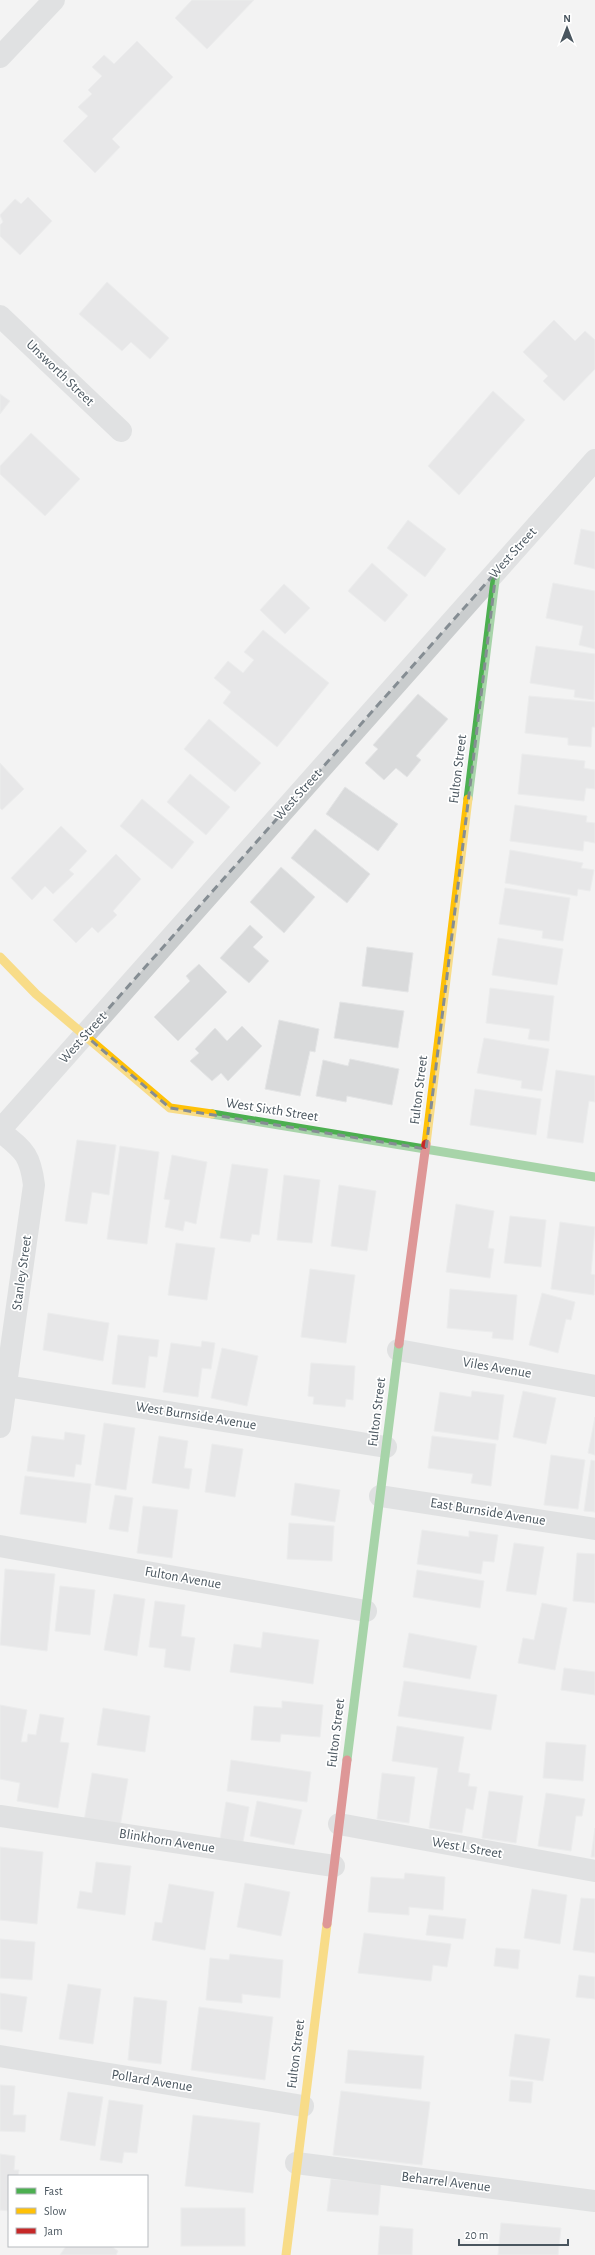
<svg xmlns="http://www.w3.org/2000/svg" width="595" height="2255" viewBox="0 0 595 2255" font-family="'Alegreya Sans',sans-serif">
<rect width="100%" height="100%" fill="#f3f3f3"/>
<g fill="#d9dadb" stroke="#e4e5e6">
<polygon points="192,0 254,0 207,49 175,18"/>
<polygon points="137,41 173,77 112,139 120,147 95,173 63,141 88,116 78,107 92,94 88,90 102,76 92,67 104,55 114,64"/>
<polygon points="28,197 52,221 20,255 0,236 0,225 3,222 0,215 15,199 21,204"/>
<polygon points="107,282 169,338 150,359 131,342 122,351 79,314"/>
<polygon points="554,320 575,341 585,331 595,340 595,369 564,401 543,381 548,376 523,352"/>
<polygon points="493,391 525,420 459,495 428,466"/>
<polygon points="0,394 10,401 0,414"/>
<polygon points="31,433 80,479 45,516 0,474 0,466"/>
<polygon points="408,520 446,549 425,577 387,548"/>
<polygon points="581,529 595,532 595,569 574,564"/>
<polygon points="372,563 408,595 385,622 348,591"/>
<polygon points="553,583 595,591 595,649 579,645 583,626 546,618"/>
<polygon points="284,584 310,608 285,634 260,610"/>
<polygon points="263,630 329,683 277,747 223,703 231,692 214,678 228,661 243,673 254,660 244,652"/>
<polygon points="536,646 595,654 594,700 574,697 575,690 530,683"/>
<polygon points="418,694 448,719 416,756 421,760 407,777 396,768 384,780 365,763 378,749 373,745"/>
<polygon points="529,696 595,702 595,727 592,727 591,747 568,745 568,738 525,733"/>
<polygon points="209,719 261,763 235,792 184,749"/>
<polygon points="522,754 585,761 584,768 595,770 595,789 586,788 584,801 518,794"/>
<polygon points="0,763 24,789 2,810 0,808"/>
<polygon points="190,774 230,807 206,835 167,802"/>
<polygon points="345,787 398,824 378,851 326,814"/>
<polygon points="142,799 194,842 172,869 120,826"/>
<polygon points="515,805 587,816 586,822 595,823 595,843 584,841 583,851 510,841"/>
<polygon points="61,826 87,851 69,870 74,874 53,894 45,886 32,900 11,878"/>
<polygon points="315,829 370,874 347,903 291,858"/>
<polygon points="510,850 583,863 581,868 594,870 590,891 578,889 577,896 505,883"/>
<polygon points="116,854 141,879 113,911 117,915 98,933 92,927 76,943 53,920"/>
<polygon points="281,867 315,897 284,933 250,902"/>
<polygon points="505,888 570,898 563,941 542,938 543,931 499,924"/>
<polygon points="250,925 263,937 253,947 269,961 249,983 220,958"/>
<polygon points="498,938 563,949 557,985 492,975"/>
<polygon points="367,947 413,953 408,992 362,986"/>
<polygon points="199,964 227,992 178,1041 154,1017 190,981 186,976"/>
<polygon points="490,988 554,996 549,1041 528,1039 530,1029 486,1023"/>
<polygon points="340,1002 404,1011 398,1048 334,1038"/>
<polygon points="279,1020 319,1029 315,1052 310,1051 300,1096 265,1089"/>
<polygon points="242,1026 262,1046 228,1081 221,1073 212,1081 190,1061 199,1053 195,1049 215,1028 227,1041"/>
<polygon points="484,1038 549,1049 542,1091 521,1088 522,1081 477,1073"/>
<polygon points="350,1059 399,1069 392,1105 347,1096 346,1102 316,1096 323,1060 348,1066"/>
<polygon points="556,1070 595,1076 595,1102 589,1101 583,1143 547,1138"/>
<polygon points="475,1089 541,1099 536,1135 470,1125"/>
<polygon points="77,1140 116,1145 109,1195 92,1192 87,1224 65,1221"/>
<polygon points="120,1146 159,1152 147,1244 107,1239"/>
<polygon points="172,1155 207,1162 196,1224 185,1221 183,1231 165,1227 170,1200 164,1199"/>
<polygon points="232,1164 268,1169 259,1235 252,1234 250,1242 220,1238"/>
<polygon points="284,1175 320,1180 312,1243 277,1240"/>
<polygon points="339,1185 376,1191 367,1251 331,1246"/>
<polygon points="456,1204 494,1211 488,1248 494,1249 490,1278 446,1272"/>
<polygon points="510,1216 546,1220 541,1267 504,1263"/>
<polygon points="560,1222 595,1227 591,1274 595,1275 594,1295 551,1289"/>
<polygon points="176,1243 215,1248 207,1300 168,1295"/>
<polygon points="310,1269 355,1275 346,1343 301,1337"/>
<polygon points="450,1289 517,1295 513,1340 492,1338 493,1332 447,1328"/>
<polygon points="542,1293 575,1302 571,1320 566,1319 558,1353 529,1345"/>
<polygon points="48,1313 109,1323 103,1361 43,1350"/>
<polygon points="118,1335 159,1340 157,1357 149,1356 145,1388 112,1384"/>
<polygon points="202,1341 215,1343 211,1369 202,1368 198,1397 163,1392 171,1343 201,1347"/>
<polygon points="222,1348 258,1356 247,1406 211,1398"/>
<polygon points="311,1363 355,1366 353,1400 346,1399 345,1407 313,1404 314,1397 308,1396"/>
<polygon points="472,1391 504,1395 498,1440 434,1431 440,1392 471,1397"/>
<polygon points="523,1391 556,1398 546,1444 513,1437"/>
<polygon points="595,1417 595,1455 588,1453"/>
<polygon points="104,1423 135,1428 126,1490 95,1485"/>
<polygon points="65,1432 85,1435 81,1465 76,1464 74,1477 27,1471 32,1436 64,1440"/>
<polygon points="159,1436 188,1441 184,1468 192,1469 189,1489 152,1483"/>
<polygon points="432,1436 496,1444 491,1486 471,1483 473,1474 428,1468"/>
<polygon points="212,1444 243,1449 235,1497 205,1492"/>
<polygon points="551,1455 585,1460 578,1509 544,1505"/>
<polygon points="591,1460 595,1461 595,1512 584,1511"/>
<polygon points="25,1476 91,1484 86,1523 20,1514"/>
<polygon points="295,1483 340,1490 335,1522 291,1515"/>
<polygon points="115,1495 133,1498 128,1532 109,1529"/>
<polygon points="143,1506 178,1510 172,1558 137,1553"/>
<polygon points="289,1523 334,1526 332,1561 287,1559"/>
<polygon points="422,1530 469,1537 469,1531 498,1535 494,1562 483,1561 481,1574 417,1564"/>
<polygon points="514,1543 544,1547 536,1595 506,1591"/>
<polygon points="577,1553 595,1554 595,1603 573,1601"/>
<polygon points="5,1569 55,1574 47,1651 0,1645"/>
<polygon points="417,1570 484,1581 480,1608 413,1597"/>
<polygon points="60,1586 95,1590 90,1635 55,1631"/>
<polygon points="114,1594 145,1599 137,1656 104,1650"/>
<polygon points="155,1601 185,1605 181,1636 195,1638 190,1671 164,1667 166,1649 149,1647"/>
<polygon points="542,1603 567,1608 555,1670 518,1663 523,1638 534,1640"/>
<polygon points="263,1632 319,1640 313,1684 230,1672 234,1644 261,1648"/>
<polygon points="409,1633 477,1646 470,1679 403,1667"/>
<polygon points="564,1668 595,1672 595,1695 561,1690"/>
<polygon points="404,1681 497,1695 491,1730 398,1716"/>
<polygon points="282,1701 323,1705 320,1737 281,1734 280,1742 251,1740 254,1706 282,1708"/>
<polygon points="0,1705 27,1710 21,1742 27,1742 28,1734 36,1735 40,1714 64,1718 60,1742 69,1743 58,1808 17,1801 20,1783 0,1779"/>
<polygon points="103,1708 150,1716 145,1752 97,1745"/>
<polygon points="397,1726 464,1737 458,1772 470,1774 468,1786 477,1787 473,1810 466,1808 462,1833 429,1828 438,1768 392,1761"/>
<polygon points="546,1742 586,1745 583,1781 543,1778"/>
<polygon points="231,1760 311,1772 307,1802 227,1791"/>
<polygon points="92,1773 128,1779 120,1827 84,1821"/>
<polygon points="382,1773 415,1777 409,1823 377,1819"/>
<polygon points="489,1791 523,1796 516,1843 482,1838"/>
<polygon points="546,1793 585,1799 582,1816 576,1816 571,1851 538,1846"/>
<polygon points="257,1801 302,1810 294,1845 250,1836"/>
<polygon points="226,1802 249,1807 243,1842 220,1839"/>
<polygon points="595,1828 595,1857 591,1857"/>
<polygon points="0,1847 43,1852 37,1924 0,1920"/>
<polygon points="96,1862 131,1866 125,1915 77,1908 80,1891 92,1893"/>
<polygon points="405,1873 445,1877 443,1910 409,1907 409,1915 368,1912 371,1877 404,1879"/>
<polygon points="245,1883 290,1892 281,1936 237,1927"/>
<polygon points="169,1884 214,1892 205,1950 152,1940 155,1922 162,1923"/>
<polygon points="532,1889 567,1895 560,1944 524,1938"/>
<polygon points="581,1898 595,1899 595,1953 573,1950"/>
<polygon points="429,1915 466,1919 463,1939 426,1935"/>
<polygon points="364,1933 451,1944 447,1967 433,1965 431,1981 358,1973"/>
<polygon points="0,1939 35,1942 32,1980 0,1978"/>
<polygon points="496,1948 520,1950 518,1969 494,1966"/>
<polygon points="230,1954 283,1960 280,1998 242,1994 242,2003 206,2000 210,1958 229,1960"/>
<polygon points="579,1975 595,1977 595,1999 576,1997"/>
<polygon points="68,1984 101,1989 93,2044 59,2039"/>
<polygon points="0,1993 27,1997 22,2032 0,2029"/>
<polygon points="134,1997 167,2001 161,2064 128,2060"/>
<polygon points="199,2007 273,2017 265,2080 191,2070"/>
<polygon points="515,2034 550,2039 543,2081 509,2076"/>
<polygon points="348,2050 424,2056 421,2089 345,2083"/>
<polygon points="511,2080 533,2082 531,2103 509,2101"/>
<polygon points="0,2085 15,2086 13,2115 26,2115 25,2132 0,2131"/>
<polygon points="341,2091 430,2102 422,2165 333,2155"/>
<polygon points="68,2092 103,2097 95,2146 60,2140"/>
<polygon points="109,2100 143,2105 137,2153 124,2152 122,2163 100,2160"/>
<polygon points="193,2115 260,2123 253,2193 185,2186"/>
<polygon points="0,2154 15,2156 14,2170 19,2170 18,2176 9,2176 9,2211 0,2210"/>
<polygon points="331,2179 381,2183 378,2215 327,2211"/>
<rect x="181" y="2208" width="64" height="38"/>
<polygon points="501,2223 561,2228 558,2255 498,2255"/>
<polygon points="380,2226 413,2229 412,2255 378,2255"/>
<polygon points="66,2246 111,2246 118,2251 116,2255 60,2255"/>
</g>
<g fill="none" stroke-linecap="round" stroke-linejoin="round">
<g stroke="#cacdce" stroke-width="22">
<polyline points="0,57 54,0"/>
<polyline points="0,316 121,431"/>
<polyline points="0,1130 595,460"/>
<path d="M0 1131C23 1150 30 1153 34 1185L0 1427"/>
<polyline points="398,1350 595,1386"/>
<polyline points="6,1386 386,1447"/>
<polyline points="380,1496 595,1529"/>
<polyline points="0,1546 366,1611"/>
<polyline points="0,1816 334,1866"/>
<polyline points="339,1824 595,1871"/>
<polyline points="0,2056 303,2106"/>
<polyline points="296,2163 595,2201"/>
</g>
<g stroke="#4caf50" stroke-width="9">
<polyline points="468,799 496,572"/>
<polyline points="212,1114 595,1177"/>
<polyline points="347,1760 399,1344"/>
</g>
<g stroke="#ffc107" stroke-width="9">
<polyline points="0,957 36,994 170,1108 212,1114"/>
<polyline points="426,1144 468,799"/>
<polyline points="286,2255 327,1924"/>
</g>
<g stroke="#c62828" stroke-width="9">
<polyline points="399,1344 426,1144"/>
<polyline points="327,1924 347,1760"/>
</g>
</g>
<path d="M0 0H595V2255H0ZM496 572 426 1149 170 1108 85 1035Z" fill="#f3f3f3" fill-opacity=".55" fill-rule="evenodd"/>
<path fill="none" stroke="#858d93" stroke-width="3" stroke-dasharray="8 5" stroke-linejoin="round" d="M496 572 426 1149 170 1108 85 1035Z"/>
<g text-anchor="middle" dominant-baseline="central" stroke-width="3.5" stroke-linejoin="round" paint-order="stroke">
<g font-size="14" fill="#4a565f" stroke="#fff">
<text transform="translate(60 373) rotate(44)">Unsworth Street</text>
<text transform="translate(513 553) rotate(-48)">West Street</text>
<text transform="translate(458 769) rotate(-83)">Fulton Street</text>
<text transform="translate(298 795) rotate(-48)">West Street</text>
<text transform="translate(83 1038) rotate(-48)">West Street</text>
<text transform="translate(419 1090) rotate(-83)">Fulton Street</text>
<text transform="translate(272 1110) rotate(9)">West Sixth Street</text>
<text transform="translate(22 1273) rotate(-82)">Stanley Street</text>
<text transform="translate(497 1368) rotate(10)">Viles Avenue</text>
<text transform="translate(377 1412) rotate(-83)">Fulton Street</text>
<text transform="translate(196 1416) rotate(9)">West Burnside Avenue</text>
<text transform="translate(488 1512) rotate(9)">East Burnside Avenue</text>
<text transform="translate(183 1578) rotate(10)">Fulton Avenue</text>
<text transform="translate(336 1733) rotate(-83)">Fulton Street</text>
<text transform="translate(167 1841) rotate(9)">Blinkhorn Avenue</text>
<text transform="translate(467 1848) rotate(10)">West L Street</text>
<text transform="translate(296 2054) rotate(-83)">Fulton Street</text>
<text transform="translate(152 2081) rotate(9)">Pollard Avenue</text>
<text transform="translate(446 2182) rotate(7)">Beharrel Avenue</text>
</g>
</g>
<rect x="8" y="2175" width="140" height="72" fill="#ffffff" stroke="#b7bbbf"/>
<rect x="16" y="2188" width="20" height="6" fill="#4caf50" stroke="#b7bbbf"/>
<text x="44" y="2195" font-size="12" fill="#4a565f">Fast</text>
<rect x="16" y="2208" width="20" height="6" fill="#ffc107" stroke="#b7bbbf"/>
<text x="44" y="2215" font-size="12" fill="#4a565f">Slow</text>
<rect x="16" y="2228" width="20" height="6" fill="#c62828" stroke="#b7bbbf"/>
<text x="44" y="2235" font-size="12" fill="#4a565f">Jam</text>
<g transform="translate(567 28)" stroke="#ffffff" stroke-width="3" paint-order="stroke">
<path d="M0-3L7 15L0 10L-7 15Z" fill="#4a565f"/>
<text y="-6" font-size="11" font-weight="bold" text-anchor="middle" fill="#4a565f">N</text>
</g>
<path d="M459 2239v6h109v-6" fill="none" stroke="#4a565f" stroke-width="2"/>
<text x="465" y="2239" font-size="12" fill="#4a565f" stroke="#ffffff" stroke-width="3" paint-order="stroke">20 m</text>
</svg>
